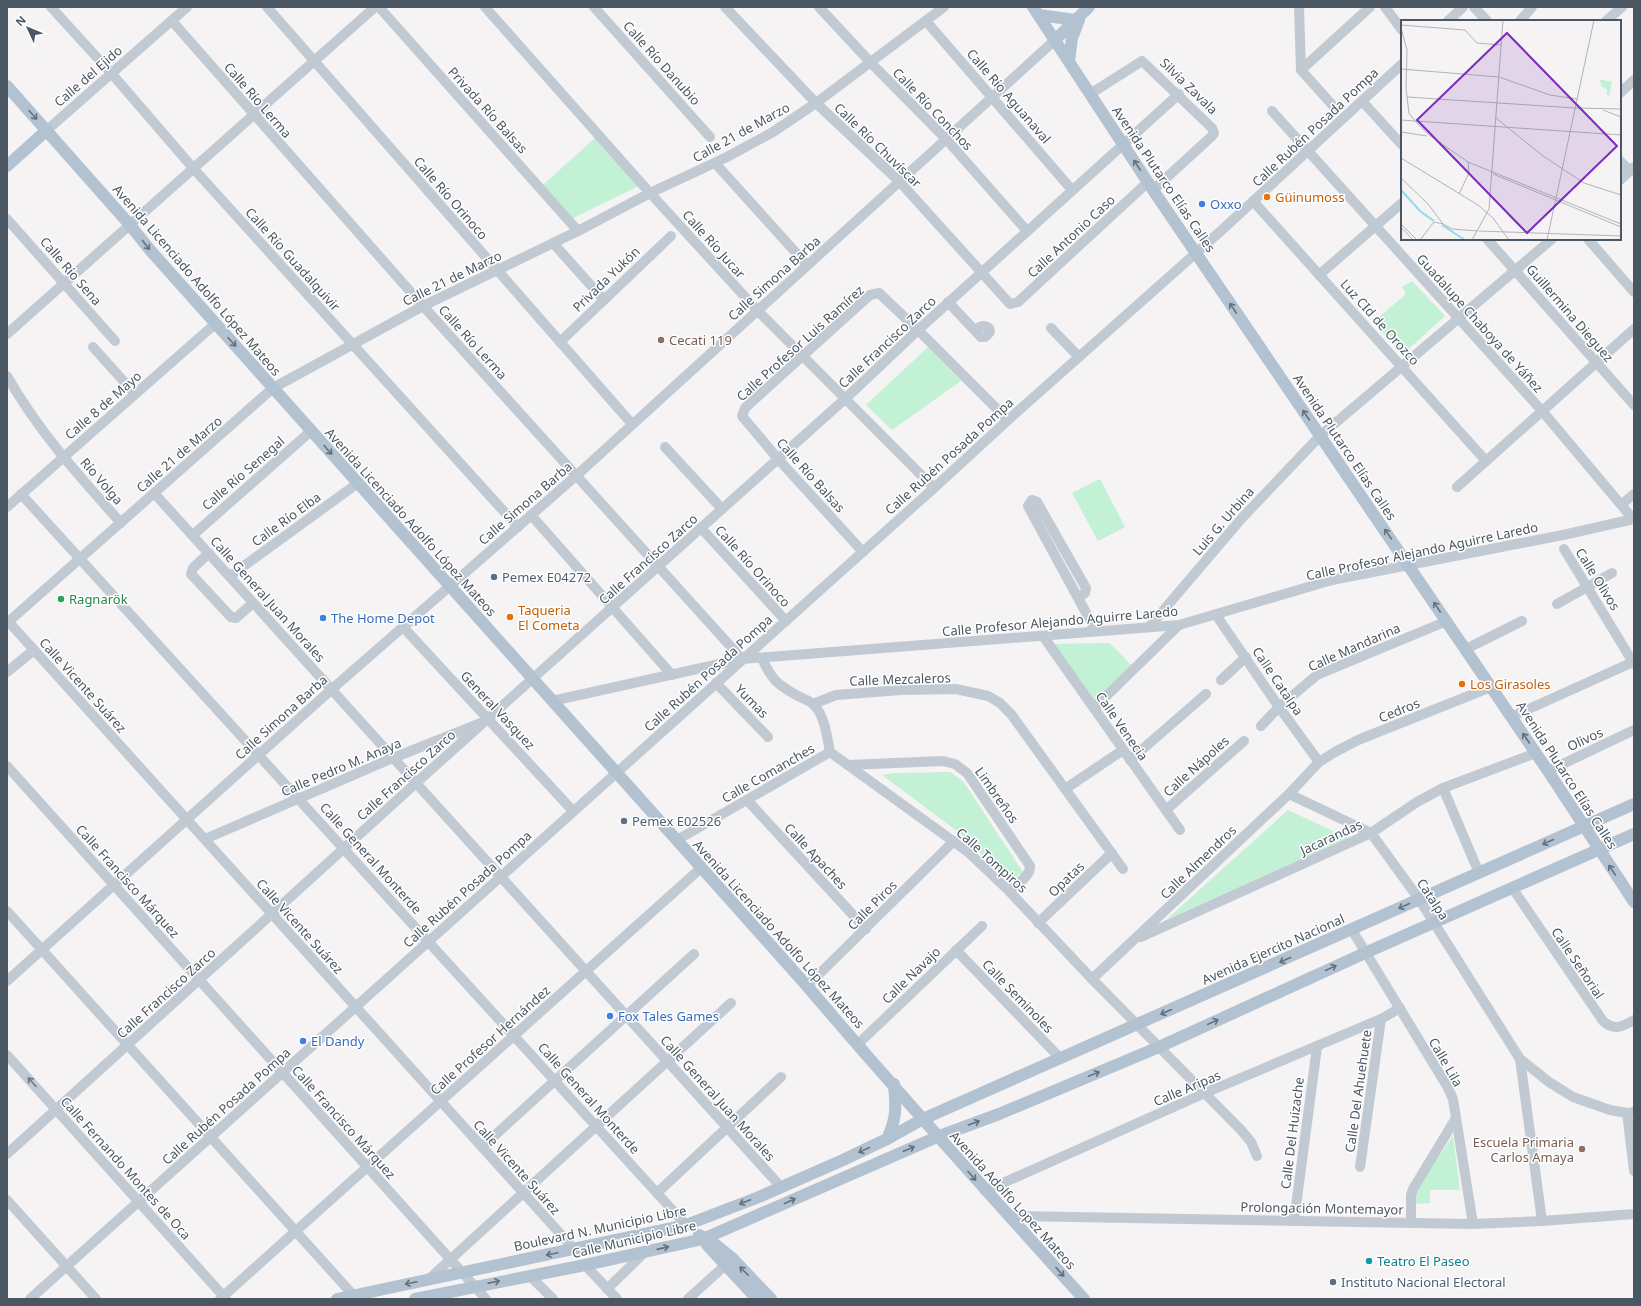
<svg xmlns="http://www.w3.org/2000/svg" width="1641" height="1306" viewBox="0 0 1641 1306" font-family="'Noto Sans',sans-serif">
<rect width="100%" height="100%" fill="#f5f3f3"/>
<g fill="#c3f1d5">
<polygon points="596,137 639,186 573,218 543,185"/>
<polygon points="1412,281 1445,316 1402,355 1373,322 1406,294 1402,287"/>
<polygon points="928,347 961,381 892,430 866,405"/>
<polygon points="1100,479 1125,527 1098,541 1072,493"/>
<polygon points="1110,643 1131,665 1094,702 1053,644"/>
<polygon points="950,772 963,781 1023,872 1009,882 961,834 882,775 894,773"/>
<polygon points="1288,810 1348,838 1166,920"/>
<polygon points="1453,1136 1460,1190 1430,1190 1430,1203 1415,1204 1415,1190"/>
</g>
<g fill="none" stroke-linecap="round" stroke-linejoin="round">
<g stroke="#c1cad2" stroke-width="10">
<polyline points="51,7 112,74 193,168 518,527"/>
<polyline points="267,7 632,424"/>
<polyline points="379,7 578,231"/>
<polyline points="485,7 650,193 757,310 934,488"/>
<polyline points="594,7 710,137"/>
<polyline points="725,7 816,103 899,181 1010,304 1018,302 1148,182"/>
<polyline points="819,7 871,63 946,139 1027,231"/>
<polyline points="1299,7 1301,70 1335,108"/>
<polyline points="1385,7 1402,30"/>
<polyline points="1474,7 1487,21"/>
<polyline points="172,21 423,306 742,659"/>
<polyline points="926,21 1072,190"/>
<polyline points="1448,21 1463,7"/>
<polyline points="1520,21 1532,7"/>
<polyline points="1606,21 1622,7"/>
<polyline points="1301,70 1370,7"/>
<polyline points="1620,93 1634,80"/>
<polyline points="1090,94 1142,61 1212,128 1214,133 1212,136 1153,190"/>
<polyline points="1362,101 1402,145"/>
<polyline points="1272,111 1543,412 1633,519"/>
<polyline points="47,130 187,7"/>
<polyline points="1620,161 1630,171"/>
<polyline points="715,163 807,265"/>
<polyline points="1620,180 1634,167"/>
<polyline points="1253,201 1486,461"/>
<polyline points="7,219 115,341"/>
<polyline points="1487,239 1634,405"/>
<polyline points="1588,239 1634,292"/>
<polyline points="553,243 604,300"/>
<polyline points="1319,275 1402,203"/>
<path d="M948 302 981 337H985L990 332 989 328C984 324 980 326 975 330"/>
<polyline points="1051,328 1079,357"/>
<polyline points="7,334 375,7"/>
<polyline points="560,342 671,236"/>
<polyline points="93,347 135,394"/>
<path d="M7 376C39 432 78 475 121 523"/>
<polyline points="665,447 722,509"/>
<polyline points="1457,487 1634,329"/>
<polyline points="154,493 781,1187"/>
<polyline points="21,494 686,1225"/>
<polyline points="1622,504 1634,494"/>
<polyline points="7,507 215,324"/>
<polyline points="531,515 672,675"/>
<polyline points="701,528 786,621"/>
<polyline points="193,535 311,431"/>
<polyline points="1564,549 1634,664"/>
<polyline points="863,552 778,459 742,416 745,408 870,295 879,293 918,330 1008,420"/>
<polyline points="209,553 193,568 191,574 231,617 236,618 253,603"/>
<polyline points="230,576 358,483"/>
<polyline points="1078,598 1085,593 1086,588 1037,502 1032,500 1028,506 1096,631"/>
<polyline points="1557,604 1612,573"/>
<polyline points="1216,615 1279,707 1319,762"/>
<polyline points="7,620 574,1249"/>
<polyline points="7,623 273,388 423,306 578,231 650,193 727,157 773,132 816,103 944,7"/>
<polyline points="1150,626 1242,518 1320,436 1552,239"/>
<polyline points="403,627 573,811"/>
<polyline points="1043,636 1180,830"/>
<polyline points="1466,649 1522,621"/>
<path d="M762 658C771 680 779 686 800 697 804 699 811 701 814 705 825 716 827 737 830 752L968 852 1009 891 1092 979 1241 1130 1251 1142 1257 1156"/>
<polyline points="7,672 34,650"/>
<polyline points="1221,680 1246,657"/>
<polyline points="716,683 768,737"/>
<polyline points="552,701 742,659 1179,625 1332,580 1563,535 1634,519"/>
<polyline points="813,704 836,695 901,690 956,689 988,696 1000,703 1011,714 1123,869"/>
<polyline points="1094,708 1179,625"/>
<polyline points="1511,717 1633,662"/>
<polyline points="1261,726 1279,707 1317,675 1447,621"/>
<polyline points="1130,760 1206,694"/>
<path d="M848 765 943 761 955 764 967 773 1030 866C1031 876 1017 884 1009 891"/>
<polyline points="7,766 486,1299"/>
<polyline points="1548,771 1634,730"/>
<polyline points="1443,788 1479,873"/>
<polyline points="1065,789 1123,750"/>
<polyline points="1289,794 1371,833 1419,899 1520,1059 1549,1082 1573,1097 1610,1110 1627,1113 1634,1112"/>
<polyline points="747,800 866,929"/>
<polyline points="1166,810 1244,741"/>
<polyline points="205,839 393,758 481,723"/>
<polyline points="677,840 830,752"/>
<path d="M1513 889 1603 1021C1614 1031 1622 1027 1634 1020"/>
<polyline points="7,911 354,1296"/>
<polyline points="1038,923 1112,853"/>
<polyline points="1352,930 1447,1086 1453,1099 1473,1224"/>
<polyline points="1141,937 1371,833 1417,802 1443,788 1536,753"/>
<polyline points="956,950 1061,1059"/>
<polyline points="1092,979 1289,794 1319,762 1335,752 1358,740 1491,687"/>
<polyline points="7,981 332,689 577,475 1055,40"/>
<polyline points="807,986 954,841"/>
<polyline points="858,1044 982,926"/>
<polyline points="7,1055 226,1299"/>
<polyline points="1520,1059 1542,1221"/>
<polyline points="1627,1113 1634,1171"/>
<polyline points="482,1147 694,954"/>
<polyline points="7,1154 416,783 845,399 918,330 1179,94"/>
<polyline points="1360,1167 1381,1019"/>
<polyline points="985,1191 1205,1093 1381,1019 1400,1008"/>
<polyline points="657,1193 781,1077"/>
<polyline points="7,1200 96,1299"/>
<polyline points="1009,1216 1473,1224 1542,1221 1634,1214"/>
<polyline points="1294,1221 1317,1047"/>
<polyline points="1411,1222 1411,1195 1413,1189 1456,1118"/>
<polyline points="585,1265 617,1299"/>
<polyline points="530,1276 553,1299"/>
<polyline points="429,1279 731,1003"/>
<polyline points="607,1289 644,1253"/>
<polyline points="30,1299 934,488 1008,420 1223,229 1402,64"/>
<polyline points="220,1299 701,868"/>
<polyline points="688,1299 731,1260"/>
</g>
<g stroke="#b3c2d1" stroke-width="12">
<polyline points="1033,7 1153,190 1548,771 1634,902"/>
<polyline points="1039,15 1076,20"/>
<polyline points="1055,40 1089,7"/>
<polyline points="1069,61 1072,38 1079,20"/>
<path d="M7 86 130 225 150 250 807 986C897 1092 990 1195 1084 1299"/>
<polyline points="7,166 47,130"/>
<path d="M887 1139C897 1118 896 1107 894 1084"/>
<polyline points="699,1235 716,1245 733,1259 771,1299"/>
<polyline points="707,1245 757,1299"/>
<polyline points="337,1299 686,1225 759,1197 843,1160 887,1139 923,1119 1634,804"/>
<polyline points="415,1299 585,1265 703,1239 937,1137 999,1114 1159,1047 1365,953 1634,834"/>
</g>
</g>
<defs><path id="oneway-shaft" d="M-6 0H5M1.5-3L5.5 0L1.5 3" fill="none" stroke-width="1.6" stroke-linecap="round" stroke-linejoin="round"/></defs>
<g stroke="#64717d">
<use href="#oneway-shaft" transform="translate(33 115) rotate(48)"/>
<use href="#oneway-shaft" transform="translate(1137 165) rotate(-123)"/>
<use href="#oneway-shaft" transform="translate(146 245) rotate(52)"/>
<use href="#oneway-shaft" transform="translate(1233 308) rotate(-124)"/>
<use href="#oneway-shaft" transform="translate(232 342) rotate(48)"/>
<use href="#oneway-shaft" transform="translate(1306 415) rotate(-124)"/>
<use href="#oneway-shaft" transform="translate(328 450) rotate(48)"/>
<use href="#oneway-shaft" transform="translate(1388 534) rotate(-125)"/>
<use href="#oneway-shaft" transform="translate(1437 607) rotate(-124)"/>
<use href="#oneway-shaft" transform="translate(1526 738) rotate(-124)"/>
<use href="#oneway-shaft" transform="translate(1548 842) rotate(156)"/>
<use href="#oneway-shaft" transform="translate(1612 870) rotate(-124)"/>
<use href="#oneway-shaft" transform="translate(1404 906) rotate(155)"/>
<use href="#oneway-shaft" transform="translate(1285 960) rotate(156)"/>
<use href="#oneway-shaft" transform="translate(1331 968) rotate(-25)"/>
<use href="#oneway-shaft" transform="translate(1166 1012) rotate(156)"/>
<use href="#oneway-shaft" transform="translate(1213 1022) rotate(-25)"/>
<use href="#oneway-shaft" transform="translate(1094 1074) rotate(-22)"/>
<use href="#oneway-shaft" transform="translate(974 1123) rotate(-20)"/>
<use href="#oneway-shaft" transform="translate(909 1149) rotate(-23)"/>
<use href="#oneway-shaft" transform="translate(864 1150) rotate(155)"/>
<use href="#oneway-shaft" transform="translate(972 1176) rotate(48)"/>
<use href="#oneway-shaft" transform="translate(790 1201) rotate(-24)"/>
<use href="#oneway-shaft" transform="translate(745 1202) rotate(159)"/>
<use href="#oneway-shaft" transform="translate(663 1248) rotate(-13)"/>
<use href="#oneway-shaft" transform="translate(552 1254) rotate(168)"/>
<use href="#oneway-shaft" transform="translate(744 1271) rotate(-135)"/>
<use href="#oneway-shaft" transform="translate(1060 1272) rotate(48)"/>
<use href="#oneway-shaft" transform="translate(494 1282) rotate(-11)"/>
<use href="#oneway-shaft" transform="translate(411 1283) rotate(168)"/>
</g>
<use stroke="#6e7983" href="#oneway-shaft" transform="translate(32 1082) rotate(-132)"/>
<g fill="#e8710a" stroke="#fff" stroke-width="1.5">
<circle cx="1267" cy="197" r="4"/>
<circle cx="510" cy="617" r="4"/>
<circle cx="1462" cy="684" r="4"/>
</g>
<g fill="#3f7fe0" stroke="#fff" stroke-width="1.5">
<circle cx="1202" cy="204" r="4"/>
<circle cx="323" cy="618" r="4"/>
<circle cx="610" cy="1016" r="4"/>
<circle cx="303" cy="1041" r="4"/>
</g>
<g fill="#8d6e63" stroke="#fff" stroke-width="1.5">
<circle cx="661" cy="340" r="4"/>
<circle cx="1582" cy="1149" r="4"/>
</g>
<g fill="#5c6f8a" stroke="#fff" stroke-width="1.5">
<circle cx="494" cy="577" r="4"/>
<circle cx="624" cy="821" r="4"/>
<circle cx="1333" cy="1282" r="4"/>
</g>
<circle fill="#2e9e5b" stroke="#fff" stroke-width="1.5" cx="61" cy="599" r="4"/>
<circle fill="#0f9aa8" stroke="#fff" stroke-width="1.5" cx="1369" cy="1261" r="4"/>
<g text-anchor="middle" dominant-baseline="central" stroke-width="3" stroke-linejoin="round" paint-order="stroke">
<g font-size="13" fill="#4a5661" stroke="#fff">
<text transform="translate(662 63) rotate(48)">Calle Río Danubio</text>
<text transform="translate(88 76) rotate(-41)">Calle del Ejido</text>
<text transform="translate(1189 86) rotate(44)">Silvia Zavala</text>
<text transform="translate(1009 96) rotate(49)">Calle Río Aguanaval</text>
<text transform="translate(258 100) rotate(49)">Calle Río Lerma</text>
<text transform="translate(933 109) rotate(46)">Calle Río Conchos</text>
<text transform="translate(488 110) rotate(48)">Privada Río Balsas</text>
<text transform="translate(1315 127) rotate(-43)">Calle Rubén Posada Pompa</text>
<text transform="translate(741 132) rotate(-29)">Calle 21 de Marzo</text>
<text transform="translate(878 145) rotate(44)">Calle Río Chuvíscar</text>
<text transform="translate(1164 179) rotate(56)">Avenida Plutarco Elías Calles</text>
<text transform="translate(451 198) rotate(49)">Calle Río Orinoco</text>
<text transform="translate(1071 236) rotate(-43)">Calle Antonio Caso</text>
<text transform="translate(714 244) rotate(48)">Calle Río Jucar</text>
<text transform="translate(293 259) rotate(48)">Calle Río Guadalquivir</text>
<text transform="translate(71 271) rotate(49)">Calle Río Sena</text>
<text transform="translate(452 278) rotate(-26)">Calle 21 de Marzo</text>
<text transform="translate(774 278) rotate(-42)">Calle Simona Barba</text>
<text transform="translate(606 279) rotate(-44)">Privada Yukón</text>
<text transform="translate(197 280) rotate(49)">Avenida Licenciado Adolfo López Mateos</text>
<text transform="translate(1570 313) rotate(49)">Guillermina Dieguez</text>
<text transform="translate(1380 322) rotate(48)">Luz CId de Orozco</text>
<text transform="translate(1480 323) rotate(48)">Guadalupe Chaboya de Yáñez</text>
<text transform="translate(473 342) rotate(48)">Calle Río Lerma</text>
<text transform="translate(887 342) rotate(-43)">Calle Francisco Zarco</text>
<text transform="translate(800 343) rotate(-42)">Calle Profesor Luis Ramírez</text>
<text transform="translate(103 405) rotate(-41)">Calle 8 de Mayo</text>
<text transform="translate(1345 447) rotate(56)">Avenida Plutarco Elías Calles</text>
<text transform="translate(179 454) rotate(-41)">Calle 21 de Marzo</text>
<text transform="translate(949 456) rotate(-42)">Calle Rubén Posada Pompa</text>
<text transform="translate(243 473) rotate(-41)">Calle Río Senegal</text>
<text transform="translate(811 475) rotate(48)">Calle Río Balsas</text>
<text transform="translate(102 481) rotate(49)">Río Volga</text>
<text transform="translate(525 503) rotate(-41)">Calle Simona Barba</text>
<text transform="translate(286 519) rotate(-36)">Calle Río Elba</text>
<text transform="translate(1223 521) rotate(-49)">Luis G. Urbina</text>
<text transform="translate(411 522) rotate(48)">Avenida Licenciado Adolfo López Mateos</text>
<text transform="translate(1422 551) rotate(-12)">Calle Profesor Alejando Aguirre Laredo</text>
<text transform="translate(648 559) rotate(-42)">Calle Francisco Zarco</text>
<text transform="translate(753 566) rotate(48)">Calle Río Orinoco</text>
<text transform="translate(1598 579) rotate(58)">Calle Olivos</text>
<text transform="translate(268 599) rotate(48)">Calle General Juan Morales</text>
<text transform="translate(1060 621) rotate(-5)">Calle Profesor Alejando Aguirre Laredo</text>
<text transform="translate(1354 647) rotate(-24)">Calle Mandarina</text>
<text transform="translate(708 673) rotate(-42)">Calle Rubén Posada Pompa</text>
<text transform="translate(900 679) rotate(-2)">Calle Mezcaleros</text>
<text transform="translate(1278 681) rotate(56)">Calle Catalpa</text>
<text transform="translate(83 685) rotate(48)">Calle Vicente Suárez</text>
<text transform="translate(752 701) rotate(46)">Yumas</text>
<text transform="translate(498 710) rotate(47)">General Vasquez</text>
<text transform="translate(1399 710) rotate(-22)">Cedros</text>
<text transform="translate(281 717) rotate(-42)">Calle Simona Barba</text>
<text transform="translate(1122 726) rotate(55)">Calle Venecia</text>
<text transform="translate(1585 739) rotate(-25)">Olivos</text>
<text transform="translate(1196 766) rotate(-42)">Calle Nápoles</text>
<text transform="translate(341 767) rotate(-23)">Calle Pedro M. Anaya</text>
<text transform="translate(768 773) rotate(-30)">Calle Comanches</text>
<text transform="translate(406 775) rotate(-42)">Calle Francisco Zarco</text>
<text transform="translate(1567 775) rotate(57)">Avenida Plutarco Elías Calles</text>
<text transform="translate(997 795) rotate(55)">Limbreños</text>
<text transform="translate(1331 837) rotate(-25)">Jacarandas</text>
<text transform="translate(816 856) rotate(47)">Calle Apaches</text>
<text transform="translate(371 858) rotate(48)">Calle General Monterde</text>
<text transform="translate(992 860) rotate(42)">Calle Tompiros</text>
<text transform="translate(1198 862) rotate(-44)">Calle Almendros</text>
<text transform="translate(1066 879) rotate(-44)">Opatas</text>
<text transform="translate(128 881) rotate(48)">Calle Francisco Márquez</text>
<text transform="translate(467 889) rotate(-42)">Calle Rubén Posada Pompa</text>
<text transform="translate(1433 899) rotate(57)">Catalpa</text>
<text transform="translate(872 905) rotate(-45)">Calle Piros</text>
<text transform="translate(300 926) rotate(48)">Calle Vicente Suárez</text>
<text transform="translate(779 934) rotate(48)">Avenida Licenciado Adolfo López Mateos</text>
<text transform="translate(1273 949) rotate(-24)">Avenida Ejercito Nacional</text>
<text transform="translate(1578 963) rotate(56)">Calle Señorial</text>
<text transform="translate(911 975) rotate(-44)">Calle Navajo</text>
<text transform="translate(166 993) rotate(-42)">Calle Francisco Zarco</text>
<text transform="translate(1018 996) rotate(46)">Calle Seminoles</text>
<text transform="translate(490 1040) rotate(-42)">Calle Profesor Hernández</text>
<text transform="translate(1446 1062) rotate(60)">Calle Lila</text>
<text transform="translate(1187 1088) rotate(-23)">Calle Aripas</text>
<text transform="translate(1358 1091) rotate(-82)">Calle Del Ahuehuete</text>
<text transform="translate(589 1098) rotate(48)">Calle General Monterde</text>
<text transform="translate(718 1098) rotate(48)">Calle General Juan Morales</text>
<text transform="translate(226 1106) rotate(-42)">Calle Rubén Posada Pompa</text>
<text transform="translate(344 1122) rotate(48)">Calle Francisco Márquez</text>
<text transform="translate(1292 1133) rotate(-83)">Calle Del Huizache</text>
<text transform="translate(517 1167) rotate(48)">Calle Vicente Suárez</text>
<text transform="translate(126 1168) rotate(48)">Calle Fernando Montes de Oca</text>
<text transform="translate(1013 1200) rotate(48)">Avenida Adolfo Lopez Mateos</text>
<text transform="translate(1322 1208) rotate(1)">Prolongación Montemayor</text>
<text transform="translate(600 1228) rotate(-12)">Boulevard N. Municipio Libre</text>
<text transform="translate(634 1239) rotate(-13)">Calle Municipio Libre</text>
</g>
<g font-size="13" fill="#c56008" stroke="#fff" text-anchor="start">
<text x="1275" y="197">Güinumoss</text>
<text x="518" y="610">Taqueria<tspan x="518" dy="15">El Cometa</tspan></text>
<text x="1470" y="684">Los Girasoles</text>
</g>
<g font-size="13" fill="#366cbe" stroke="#fff" text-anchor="start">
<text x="1210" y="204">Oxxo</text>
<text x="331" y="618">The Home Depot</text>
<text x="618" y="1016">Fox Tales Games</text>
<text x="311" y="1041">El Dandy</text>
</g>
<g font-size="13" fill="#785e54" stroke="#fff" text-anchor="start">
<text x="669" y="340">Cecati 119</text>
<text x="1574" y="1142" text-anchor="end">Escuela Primaria<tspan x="1574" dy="15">Carlos Amaya</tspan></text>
</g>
<g font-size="13" fill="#4e5e75" stroke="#fff" text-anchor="start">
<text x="502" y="577">Pemex E04272</text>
<text x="632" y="821">Pemex E02526</text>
<text x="1341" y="1282">Instituto Nacional Electoral</text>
</g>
<g font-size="13" fill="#27864d" stroke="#fff" text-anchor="start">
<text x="69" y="599">Ragnarök</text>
</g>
<g font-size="13" fill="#0d838f" stroke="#fff" text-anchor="start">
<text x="1377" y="1261">Teatro El Paseo</text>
</g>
</g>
<g transform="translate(1401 20)">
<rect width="220" height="220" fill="#f5f3f3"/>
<path d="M197 59 211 62 208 76 206 75V70L199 65 201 64Z" fill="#c3f1d5"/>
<path fill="none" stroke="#90daee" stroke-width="2" d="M0 170 19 191 33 201M41 205 64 220"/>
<path fill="none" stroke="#b1b4b9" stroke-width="1" d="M0 5 64 10 76 23 101 25M0 8 6 30 5 69 8 93 14 101 220 115M0 49 98 57 149 75 176 79M6 77 174 88M174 88 220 89M202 90 220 97M95 98 142 136 183 163 220 175M0 100 14 101 28 115 67 142 220 204M0 112 26 116M0 138 77 185 92 198 108 220M92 154 220 207M0 158 27 184 42 204 51 209 77 211M58 174 68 153 67 142M0 204 16 220M0 207 12 220M78 211 220 216M19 220 33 202 42 204M71 220 88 189 102 0M146 220 193 0"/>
<path fill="#7b2cbf" fill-opacity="0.15" stroke="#7b2cbf" stroke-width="2" d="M106 13 216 126 126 213 16 100Z"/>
<rect width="220" height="220" fill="none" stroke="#4a5661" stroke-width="2"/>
</g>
<rect width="1641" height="1306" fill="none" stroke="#4a5661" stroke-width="16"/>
<g transform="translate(28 28) rotate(314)" stroke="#ffffff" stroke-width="3" paint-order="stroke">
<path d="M0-3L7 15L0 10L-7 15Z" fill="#4a5661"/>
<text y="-6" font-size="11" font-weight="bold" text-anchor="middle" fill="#4a5661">N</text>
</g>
</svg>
